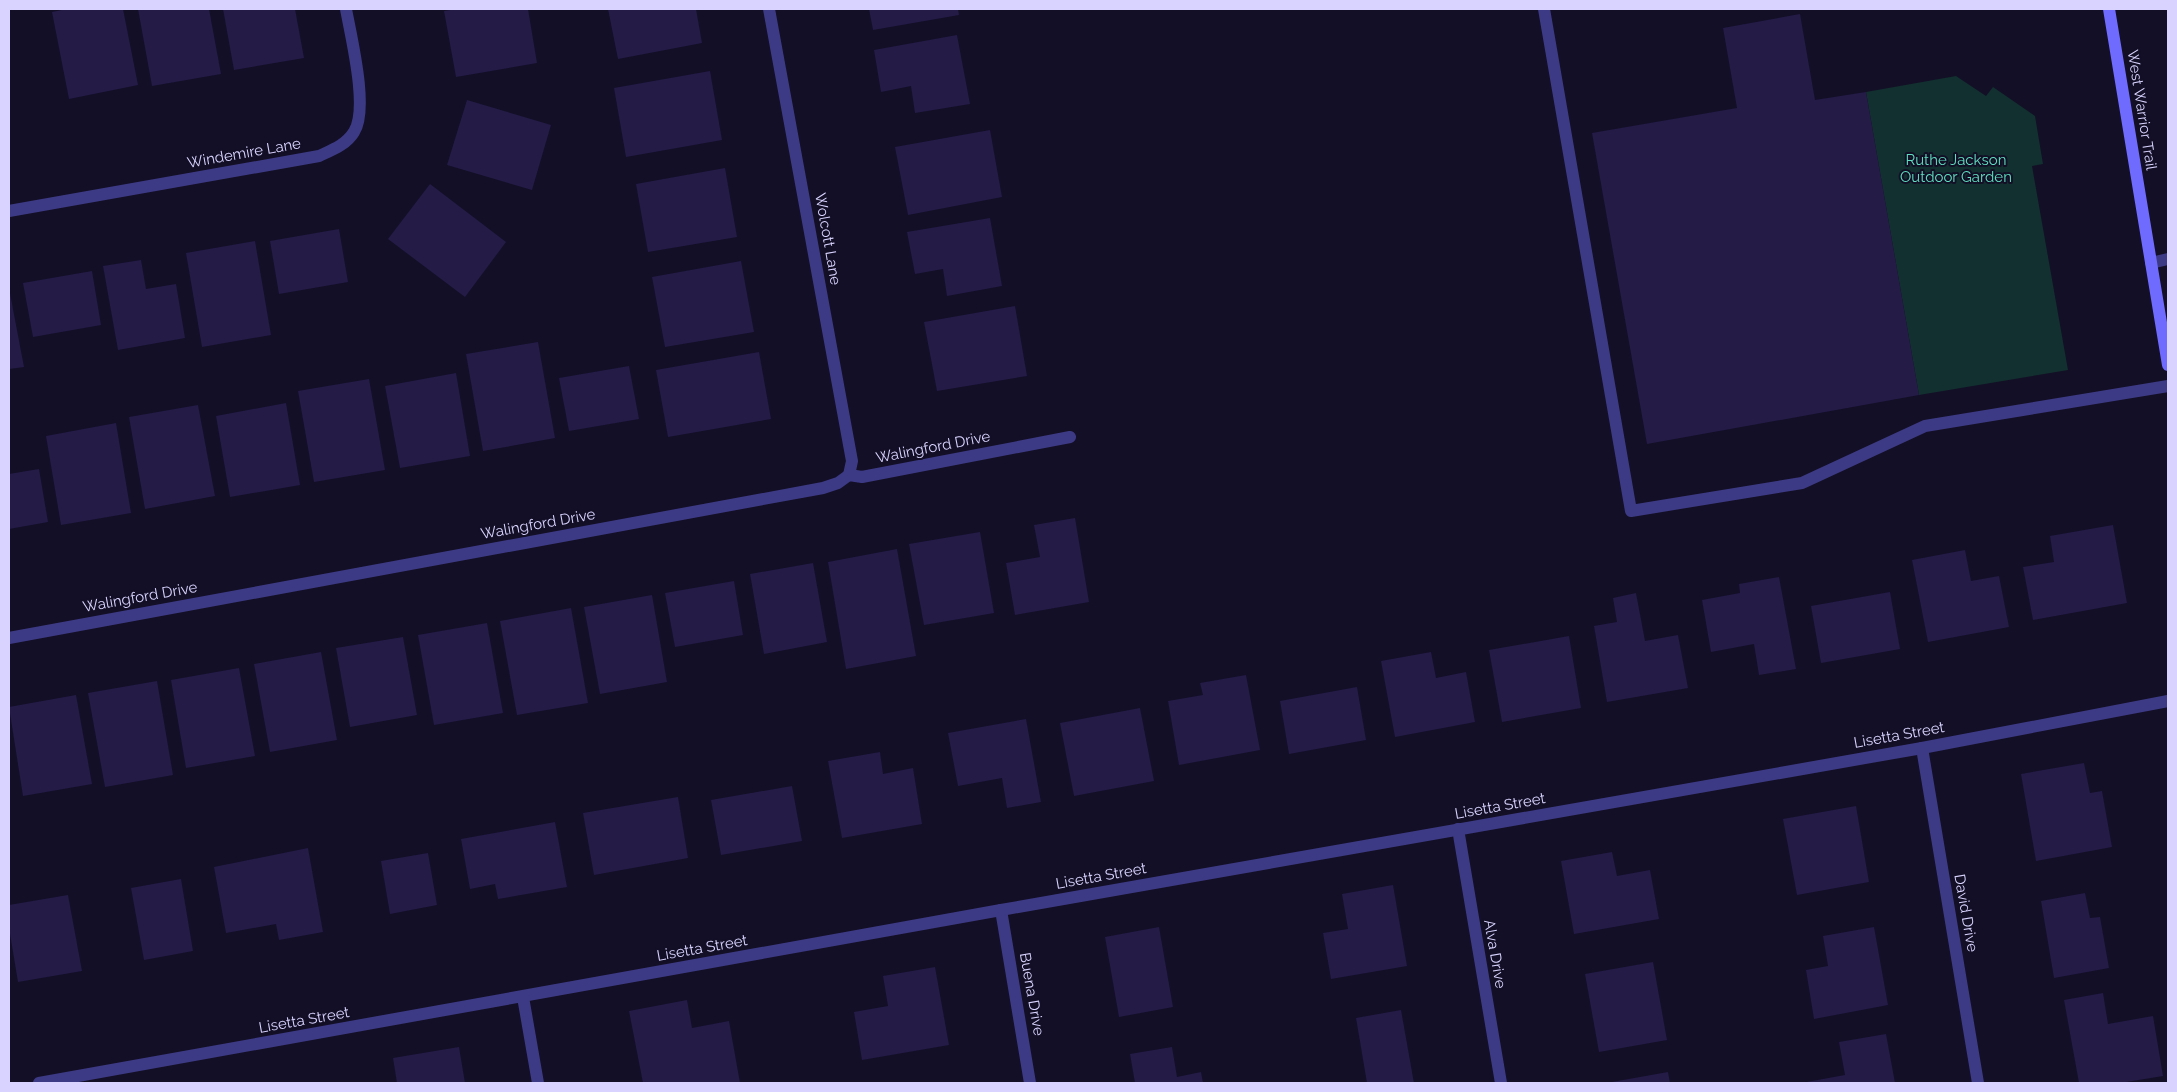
<svg xmlns="http://www.w3.org/2000/svg" width="2177" height="1092" viewBox="0 0 2177 1092" font-family="Raleway,sans-serif">
<rect width="100%" height="100%" fill="#130f26"/>
<polygon fill="#12302f" points="1956,76 1986,96 1993,87 2035,116 2043,164 2032,166 2068,370 1919,395 1866,92"/>
<g fill="#241b47">
<polygon points="67,9 123,9 138,85 69,99 52,12"/>
<polygon points="138,9 209,9 221,74 152,86"/>
<polygon points="223,9 295,9 304,58 234,70"/>
<polygon points="457,9 528,9 537,63 456,77 444,11"/>
<polygon points="608,9 696,9 702,43 618,59"/>
<polygon points="869,9 958,9 959,15 873,30"/>
<polygon points="1800,14 1815,100 1866,92 1919,395 1647,444 1592,133 1737,108 1723,28"/>
<polygon points="957,35 970,104 915,113 911,86 881,92 874,50"/>
<polygon points="710,71 722,140 626,157 614,88"/>
<polygon points="467,100 551,125 532,190 447,165"/>
<polygon points="990,130 1002,197 908,215 895,147"/>
<polygon points="725,168 737,237 648,252 636,184"/>
<polygon points="430,184 506,242 465,297 388,239"/>
<polygon points="990,218 1002,286 947,296 943,269 915,274 907,232"/>
<polygon points="339,229 348,282 279,294 270,241"/>
<polygon points="255,241 271,335 202,347 186,253"/>
<polygon points="141,260 146,289 176,284 185,338 118,350 103,266"/>
<polygon points="741,261 754,332 665,347 652,277"/>
<polygon points="92,271 101,325 33,337 23,283"/>
<polygon points="9,288 24,367 9,369"/>
<polygon points="1015,306 1027,376 937,391 924,322"/>
<polygon points="538,342 555,438 483,451 466,354"/>
<polygon points="759,352 771,419 668,437 656,370"/>
<polygon points="629,366 639,419 569,431 559,378"/>
<polygon points="456,373 470,456 400,468 385,386"/>
<polygon points="369,379 385,470 314,482 298,391"/>
<polygon points="286,403 300,485 230,497 216,416"/>
<polygon points="198,405 215,496 145,509 129,417"/>
<polygon points="116,423 131,513 61,525 46,436"/>
<polygon points="39,469 48,522 9,529 9,474"/>
<polygon points="1075,518 1089,602 1015,615 1006,563 1040,557 1034,525"/>
<polygon points="2113,525 2127,603 2033,620 2023,567 2054,562 2050,536"/>
<polygon points="980,532 994,613 924,625 909,544"/>
<polygon points="897,549 916,656 846,669 828,562"/>
<polygon points="1965,550 1971,581 1999,576 2009,627 1928,642 1912,560"/>
<polygon points="813,563 827,642 764,654 750,574"/>
<polygon points="1779,577 1796,669 1759,675 1754,644 1711,652 1702,600 1740,593 1739,584"/>
<polygon points="734,581 743,635 675,647 665,593"/>
<polygon points="1890,592 1900,649 1821,663 1811,606"/>
<polygon points="1636,593 1645,641 1678,635 1688,688 1607,702 1594,626 1617,622 1613,598"/>
<polygon points="652,595 667,682 600,694 584,607"/>
<polygon points="571,608 588,703 517,715 500,621"/>
<polygon points="487,623 503,713 434,725 418,635"/>
<polygon points="1569,636 1581,708 1502,722 1489,650"/>
<polygon points="403,637 417,715 350,727 336,648"/>
<polygon points="321,652 337,740 270,752 254,664"/>
<polygon points="1431,652 1436,678 1466,672 1475,722 1395,737 1381,661"/>
<polygon points="239,668 255,756 186,768 171,680"/>
<polygon points="1246,675 1260,750 1179,765 1168,701 1203,695 1200,683"/>
<polygon points="157,681 173,775 105,787 88,693"/>
<polygon points="1357,687 1366,740 1289,754 1280,701"/>
<polygon points="76,695 92,784 23,796 9,707"/>
<polygon points="1140,708 1154,781 1074,796 1060,723"/>
<polygon points="1026,719 1041,802 1007,808 1002,778 958,786 948,733"/>
<polygon points="880,752 883,774 913,768 922,824 842,838 828,761"/>
<polygon points="2084,763 2090,793 2102,791 2112,847 2036,861 2021,774"/>
<polygon points="792,786 802,841 721,855 711,800"/>
<polygon points="678,797 688,858 594,875 583,813"/>
<polygon points="1856,806 1869,882 1797,895 1783,819"/>
<polygon points="555,822 567,887 498,899 495,884 470,889 461,839"/>
<polygon points="308,848 323,932 279,940 276,924 226,933 214,867"/>
<polygon points="1612,852 1617,876 1650,870 1659,919 1574,934 1561,861"/>
<polygon points="428,853 437,905 390,914 381,861"/>
<polygon points="181,879 193,951 144,960 131,888"/>
<polygon points="1393,885 1407,966 1331,979 1323,933 1348,929 1342,894"/>
<polygon points="2085,893 2090,918 2100,917 2109,968 2054,978 2041,901"/>
<polygon points="68,895 82,971 18,982 9,928 9,905"/>
<polygon points="1159,927 1173,1007 1119,1017 1105,937"/>
<polygon points="1874,927 1888,1005 1814,1019 1806,970 1828,966 1823,936"/>
<polygon points="1653,962 1667,1040 1599,1052 1585,974"/>
<polygon points="935,967 949,1045 862,1060 854,1012 888,1006 883,976"/>
<polygon points="2103,993 2108,1024 2153,1016 2163,1076 2120,1083 2079,1083 2064,1000"/>
<polygon points="687,1000 692,1028 729,1021 740,1083 643,1083 629,1011"/>
<polygon points="1401,1010 1414,1083 1367,1083 1356,1018"/>
<polygon points="1886,1034 1895,1083 1801,1083 1845,1075 1839,1042"/>
<polygon points="459,1047 465,1083 397,1083 393,1058"/>
<polygon points="1172,1047 1177,1077 1201,1072 1203,1083 1135,1083 1130,1054"/>
<polygon points="1668,1072 1670,1083 1612,1083 1612,1082"/>
</g>
<g fill="none" stroke-linecap="round" stroke-linejoin="round">
<g stroke="#3d3a85" stroke-width="12">
<polyline points="1544,9 1631,511 1802,483 1925,426 2168,386"/>
<polyline points="2151,263 2168,259"/>
</g>
<g stroke="#3d3a85" stroke-width="12">
<polyline points="769,9 852,461 849,475"/>
<path d="M9 211 319 156C332 150 346 145 354 132 369 109 351 37 346 9"/>
<polyline points="9,638 823,488 838,483 849,475 862,477 1070,437"/>
<polyline points="1922,748 1978,1083"/>
<polyline points="1458,829 1501,1083"/>
<polyline points="1001,910 1030,1083"/>
<polyline points="523,997 538,1083"/>
<polyline points="39,1083 1001,910 1922,748 2168,701"/>
</g>
<polyline stroke="#6f6bff" stroke-width="12" points="2109,9 2168,365"/>
</g>
<g text-anchor="middle" dominant-baseline="central" stroke-width="4" stroke-linejoin="round" paint-order="stroke">
<g font-size="15" fill="#d9d4ff" stroke="#130f26">
<text transform="translate(2142 110) rotate(81)">West Warrior Trail</text>
<text transform="translate(244 153) rotate(-10)">Windemire Lane</text>
<text transform="translate(828 239) rotate(80)">Wolcott Lane</text>
<text transform="translate(933 447) rotate(-11)">Walingford Drive</text>
<text transform="translate(538 524) rotate(-10)">Walingford Drive</text>
<text transform="translate(140 597) rotate(-10)">Walingford Drive</text>
<text transform="translate(1899 735) rotate(-10)">Lisetta Street</text>
<text transform="translate(1500 806) rotate(-10)">Lisetta Street</text>
<text transform="translate(1101 876) rotate(-10)">Lisetta Street</text>
<text transform="translate(1966 913) rotate(80)">David Drive</text>
<text transform="translate(702 948) rotate(-10)">Lisetta Street</text>
<text transform="translate(1495 954) rotate(80)">Alva Drive</text>
<text transform="translate(1032 994) rotate(80)">Buena Drive</text>
<text transform="translate(304 1020) rotate(-10)">Lisetta Street</text>
</g>
<g font-size="15" fill="#5fe0c0" stroke="#130f26">
<text x="1956" y="160">Ruthe Jackson<tspan x="1956" dy="17">Outdoor Garden</tspan></text>
</g>
</g>
<rect width="2177" height="1092" fill="none" stroke="#d9d4ff" stroke-width="20"/>
</svg>
